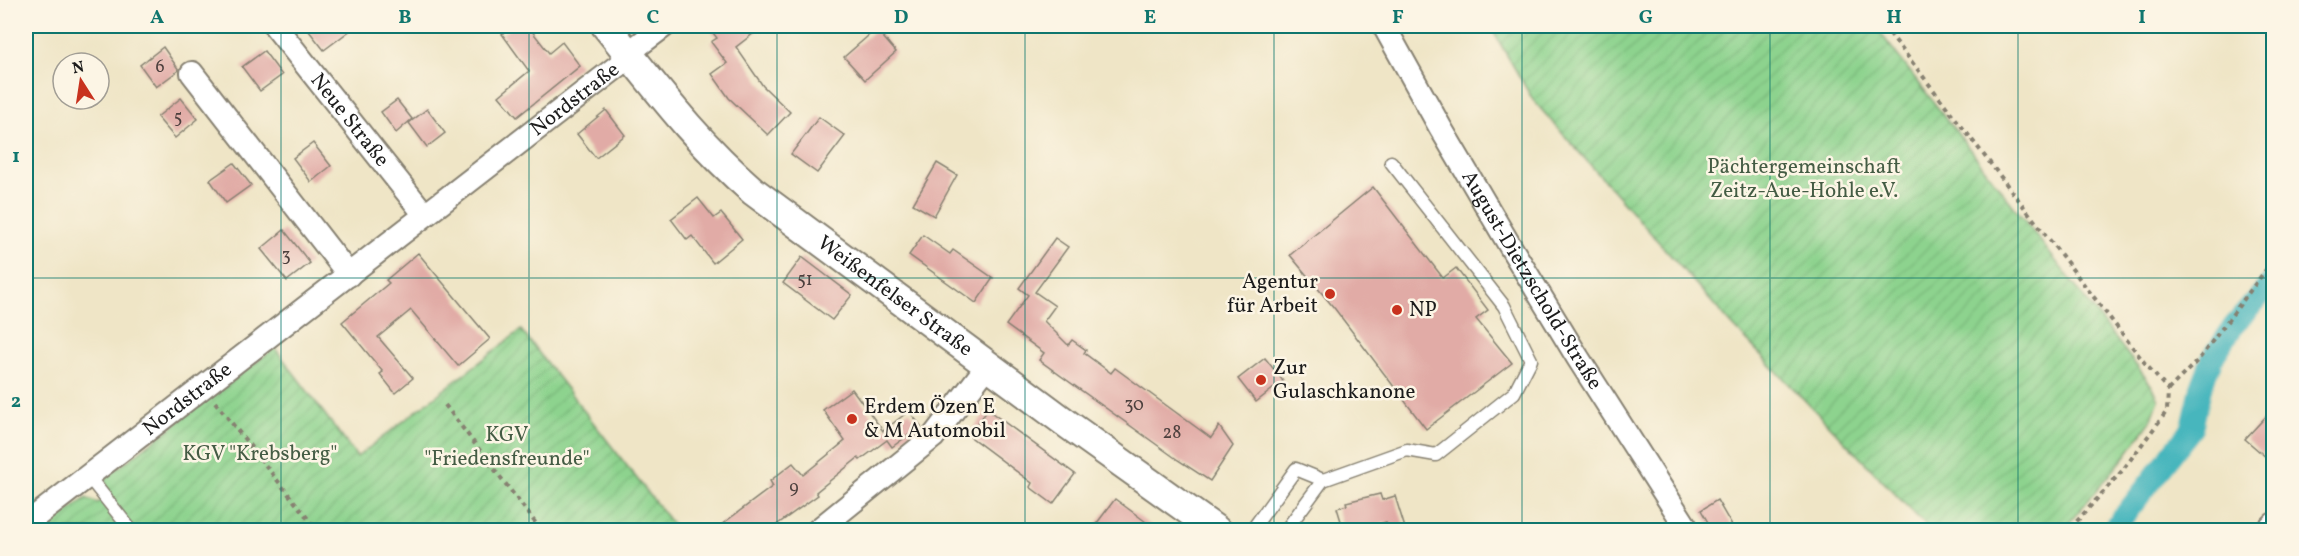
<svg xmlns="http://www.w3.org/2000/svg" width="2299" height="556" viewBox="0 0 2299 556" font-family="Vollkorn,serif">
<defs>
<pattern id="garden-furrows" width="10" height="10" patternUnits="userSpaceOnUse" patternTransform="scale(1.5)"><rect width="10" height="10" fill="#8dd38e"/><path d="M-1 1l2-2M0 10L10 0M9 11l2-2" fill="none" stroke="#79b57a"/></pattern>
</defs>
<rect width="100%" height="100%" fill="#fcf5e5"/>
<filter id="ink" filterUnits="userSpaceOnUse"><feTurbulence type="fractalNoise" baseFrequency=".0167" numOctaves="2"/><feDisplacementMap in="SourceGraphic" scale="12" xChannelSelector="R" yChannelSelector="G"/><feConvolveMatrix kernelMatrix="1 2 1 2 8 2 1 2 1" color-interpolation-filters="sRGB"/></filter>
<filter id="wash" filterUnits="userSpaceOnUse"><feTurbulence type="fractalNoise" baseFrequency=".008" numOctaves="4" result="noise"/><feDisplacementMap in="SourceGraphic" scale="24" xChannelSelector="R" yChannelSelector="G"/><feGaussianBlur stdDeviation="1.35" result="paint"/><feColorMatrix in="noise" values="0 0 0 0 0 0 0 0 0 0 0 0 0 0 0 0 0 1.4 0 .05"/><feComposite in="paint" operator="in"/></filter>
<g filter="url(#wash)">
<rect width="100%" height="100%" fill="#efe5c6"/>
<g fill="url(#garden-furrows)" stroke="#547855" stroke-width="1.5">
<polygon points="1490,26 1875,26 2152,386 2159,400 2151,421 2124,458 2063,530 1930,530 1732,325 1533,100"/>
<polygon points="521,330 677,530 43,530 86,498 98,503 107,496 105,478 275,348 357,457"/>
</g>
<g fill="none" stroke-linecap="round" stroke-linejoin="round">
<polyline stroke="#46b6bd" stroke-width="22" points="2113,530 2192,428 2201,388 2212,359 2233,327 2274,280"/>
</g>
<g id="blocks">
<g fill="#e1aba6">
<polygon points="305,26 356,26 324,50"/>
<polygon points="514,26 528,26 549,53 562,42 580,66 517,117 499,96 529,71 502,34"/>
<polygon points="708,26 763,26 736,47 763,86 790,112 768,135 729,98 712,74 727,63 711,42 717,38"/>
<polygon points="876,29 896,52 865,80 844,57"/>
<polygon points="163,47 179,70 156,87 140,65"/>
<polygon points="264,51 282,75 260,91 242,67"/>
<polygon points="181,98 198,119 175,138 157,117"/>
<polygon points="397,100 412,119 396,133 381,112"/>
<polygon points="427,109 445,133 427,147 409,123"/>
<polygon points="606,110 625,135 596,158 577,134"/>
<polygon points="819,117 845,136 817,173 791,154"/>
<polygon points="313,143 331,166 311,182 293,158"/>
<polygon points="234,163 251,185 226,203 210,180"/>
<polygon points="937,163 957,175 934,216 913,204"/>
<polygon points="1373,187 1443,278 1456,268 1488,310 1476,319 1512,363 1426,429 1335,309 1290,255"/>
<polygon points="698,198 714,218 721,213 742,239 713,263 692,236 687,240 671,219"/>
<polygon points="284,230 310,263 287,281 261,249"/>
<polygon points="923,235 950,254 953,250 993,278 976,303 909,255"/>
<polygon points="1055,238 1068,247 1035,292 1055,306 1044,321 1068,345 1072,340 1086,350 1084,353 1111,373 1115,368 1211,438 1219,426 1233,446 1210,481 1178,460 1039,360 1044,353 1006,325 1028,295 1019,288"/>
<polygon points="418,253 490,339 458,366 411,310 378,337 413,378 395,393 380,374 383,372 342,322 389,283 386,280"/>
<polygon points="802,257 852,295 832,320 783,283"/>
<polygon points="1265,358 1283,381 1256,402 1238,379"/>
<polygon points="852,389 883,431 909,411 921,426 892,447 887,440 860,460 858,458 816,492 818,495 768,531 713,531 773,486 770,481 793,463 803,475 845,441 823,410"/>
<polygon points="2274,408 2274,464 2245,439"/>
<polygon points="988,410 1075,474 1053,504 1030,487 1032,483 968,435"/>
<polygon points="1380,494 1382,500 1395,496 1405,528 1389,531 1386,522 1359,531 1344,531 1337,508 1347,505 1346,502"/>
<polygon points="1115,499 1138,516 1158,531 1091,531"/>
<polygon points="1717,500 1735,531 1713,531 1701,510"/>
</g>
</g>
</g>
<g filter="url(#ink)">
<use href="#blocks" fill-opacity="0" stroke="#868071" stroke-width="1.5"/>
<g fill="none" stroke-linecap="round" stroke-linejoin="round">
<defs>
<g id="service">
<polyline points="88,476 131,530"/>
<polyline points="1252,530 1296,469 1323,480"/>
<polyline points="1286,530 1323,480 1407,450 1436,455 1514,393 1531,360 1504,306 1391,162"/>
</g>
<g id="minor">
<path id="s1" d="M275 26 425 215"/>
<path id="s2" d="M1384 26 1440 127 1513 251 1578 358 1688 530"/>
<polyline points="192,73 349,275"/>
<path id="s3" d="M26 524 618 66 640 44 664 26"/>
<polyline points="818,530 933,437 988,365"/>
<polyline points="2268,530 2274,524"/>
</g>
<g id="tertiary">
<path id="s4" d="M606 26C654 85 694 140 753 191L1070 426 1216 530"/>
</g>
</defs>
<use href="#service" stroke="#868071" stroke-width="15"/>
<use href="#minor" stroke="#868071" stroke-width="26"/>
<use href="#tertiary" stroke="#868071" stroke-width="32"/>
<g stroke="#868071" stroke-width="4" stroke-dasharray="4.5 4.5" stroke-linecap="butt">
<polyline points="1884,26 2144,362 2168,390 2167,411 2122,471 2069,530"/>
<polyline points="2168,390 2199,359 2274,259"/>
<polyline points="215,402 317,530"/>
<polyline points="445,405 541,530"/>
</g>
<use href="#service" stroke="#fff" stroke-width="12"/>
<use href="#minor" stroke="#fff" stroke-width="22"/>
<use href="#tertiary" stroke="#fff" stroke-width="28"/>
</g>
</g>
<path fill="none" stroke="#0f766e" stroke-width="1.5" stroke-opacity="0.55" d="M281 26V530M529 26V530M777 26V530M1025 26V530M1274 26V530M1522 26V530M1770 26V530M2018 26V530M26 278H2274"/>
<g fill="#c8321e" stroke="#fcf5e5" stroke-width="2">
<circle cx="1330" cy="294" r="6"/>
<circle cx="1397" cy="310" r="6"/>
<circle cx="1261" cy="380" r="6"/>
<circle cx="852" cy="419" r="6"/>
</g>
<g text-anchor="middle" dominant-baseline="central" stroke-width="5" stroke-linejoin="round" paint-order="stroke">
<g font-size="18" fill="#4d403e">
<text x="160" y="67">6</text>
<text x="178" y="118">5</text>
<text x="286" y="256">3</text>
<text x="805" y="280">51</text>
<text x="1134" y="405">30</text>
<text x="1172" y="433">28</text>
<text x="794" y="488">9</text>
</g>
<g font-size="21" fill="#1c1c1c" stroke="#fcf5e5">
<text stroke="none"><textPath href="#s3" startOffset="694">Nordstraße</textPath></text>
<text stroke="none"><textPath href="#s1" startOffset="120">Neue Straße</textPath></text>
<text stroke="none"><textPath href="#s2" startOffset="294">August-Dietzschold-Straße</textPath></text>
<text stroke="none"><textPath href="#s4" startOffset="398">Weißenfelser Straße</textPath></text>
<text stroke="none"><textPath href="#s3" startOffset="204">Nordstraße</textPath></text>
</g>
<g font-size="21" fill="#445c44" stroke="#fcf5e5">
<text x="1804" y="167">Pächtergemeinschaft<tspan x="1804" dy="24">Zeitz-Aue-Hohle e.V.</tspan></text>
<text x="507" y="435">KGV<tspan x="507" dy="24">"Friedensfreunde"</tspan></text>
<text x="260" y="454">KGV "Krebsberg"</text>
</g>
<g font-size="21" fill="#1c1c1c" stroke="#fcf5e5" text-anchor="start">
<text x="1318" y="282" text-anchor="end">Agentur<tspan x="1318" dy="24">für Arbeit</tspan></text>
<text x="1409" y="310">NP</text>
<text x="1273" y="368">Zur<tspan x="1273" dy="24">Gulaschkanone</tspan></text>
<text x="864" y="407">Erdem Özen E<tspan x="864" dy="24">&amp; M Automobil</tspan></text>
</g>
</g>
<rect width="2299" height="556" fill="none" stroke="#fcf5e5" stroke-width="66"/>
<g transform="translate(81 81) rotate(348)"><circle r="28" fill="#fcf5e5" stroke="#a29e95" stroke-width="1.5"/>
<path d="M0-4.5L10 22L0 15L-10 22Z" fill="#c8321e"/>
<text y="-9" font-size="16" font-weight="bold" text-anchor="middle" fill="#1c1c1c">N</text>
</g>
<rect x="33" y="33" width="2233" height="490" fill="none" stroke="#0f766e" stroke-width="2"/>
<g font-size="20" text-anchor="middle" font-weight="bold" fill="#0f766e">
<text x="157" y="23">A</text>
<text x="405" y="23">B</text>
<text x="653" y="23">C</text>
<text x="901" y="23">D</text>
<text x="1150" y="23">E</text>
<text x="1398" y="23">F</text>
<text x="1646" y="23">G</text>
<text x="1894" y="23">H</text>
<text x="2142" y="23">I</text>
<text x="16" y="162">1</text>
<text x="16" y="407">2</text>
</g>
</svg>
